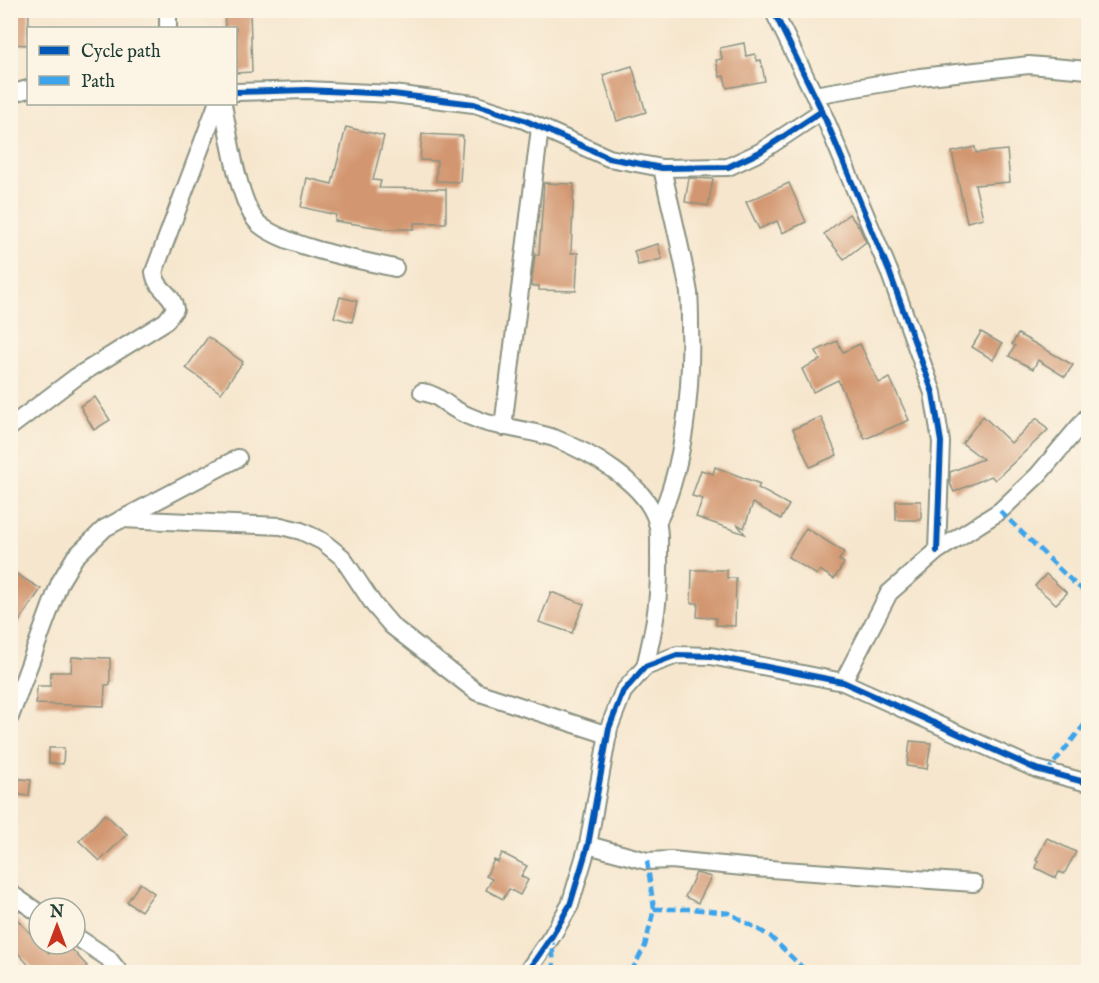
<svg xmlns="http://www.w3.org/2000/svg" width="1099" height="983" viewBox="0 0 1099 983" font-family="'IM FELL English',serif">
<rect width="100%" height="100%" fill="#fcf5e5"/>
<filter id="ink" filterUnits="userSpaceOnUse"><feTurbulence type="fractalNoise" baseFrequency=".0167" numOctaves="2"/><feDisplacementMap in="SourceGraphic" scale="12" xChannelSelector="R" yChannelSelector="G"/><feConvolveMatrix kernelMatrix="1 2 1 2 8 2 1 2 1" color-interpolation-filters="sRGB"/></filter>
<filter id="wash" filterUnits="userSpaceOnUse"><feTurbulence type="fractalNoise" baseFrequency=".008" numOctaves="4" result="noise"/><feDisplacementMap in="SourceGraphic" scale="24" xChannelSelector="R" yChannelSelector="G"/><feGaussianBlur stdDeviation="1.35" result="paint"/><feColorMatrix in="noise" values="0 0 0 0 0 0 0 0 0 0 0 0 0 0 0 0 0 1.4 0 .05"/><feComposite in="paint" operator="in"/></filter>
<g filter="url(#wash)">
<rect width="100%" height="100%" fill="#f6e6ce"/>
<g id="blocks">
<g fill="#d2966f">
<polygon points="10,10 29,10 28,45 10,44"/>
<polygon points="224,10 250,10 252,72 236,73 236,28 225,28"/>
<polygon points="744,43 746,56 755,54 757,61 761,60 765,81 727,88 724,76 720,77 716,60 722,59 720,48"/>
<polygon points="632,66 646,112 617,121 603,75"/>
<polygon points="346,127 384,136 373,180 381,181 379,188 446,189 446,223 414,223 414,229 388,229 335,221 336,215 301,207 307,178 332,184"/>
<polygon points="422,134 463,136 460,182 436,181 437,161 420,160"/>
<polygon points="975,147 976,153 1007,150 1010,182 975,185 983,218 967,222 952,152"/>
<polygon points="689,178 713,179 708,206 685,202"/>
<polygon points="544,183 574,184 571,253 578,253 576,291 539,290 539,286 531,286 535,255 539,255"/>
<polygon points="789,183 806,222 782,233 777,221 759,229 746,202"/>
<polygon points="849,214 859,227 866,242 844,259 824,234"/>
<polygon points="658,244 662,259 638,265 634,251"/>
<polygon points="340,297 357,301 352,322 334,317"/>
<polygon points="981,332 1002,344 993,360 972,347"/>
<polygon points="1018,334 1073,365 1065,377 1038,360 1033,369 1009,356 1015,346 1012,344"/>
<polygon points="208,337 243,362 221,393 186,368"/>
<polygon points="837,341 843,352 860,344 879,383 890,378 909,420 865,439 838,380 813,392 802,369 820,360 816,351"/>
<polygon points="95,397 110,420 94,430 80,406"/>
<polygon points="983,416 1011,443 1037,418 1048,430 995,480 991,476 954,492 950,483 950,472 983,459 962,443"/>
<polygon points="821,417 837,455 810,467 793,429"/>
<polygon points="715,467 760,484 758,488 789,505 781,519 753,503 744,528 737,524 745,534 696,517 703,499 692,496 701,470 713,474"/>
<rect x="896" y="501" width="25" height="19"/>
<polygon points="806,528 844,552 839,560 844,563 834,579 820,570 817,575 788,557"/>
<polygon points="10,570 41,589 10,635"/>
<polygon points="692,570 727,570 727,578 736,578 735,626 716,625 716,618 697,617 698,603 691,603"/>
<polygon points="1046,574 1067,593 1056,604 1035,586"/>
<polygon points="551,592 584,604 572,633 539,622"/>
<polygon points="72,657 110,658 110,685 105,685 104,706 36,704 37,686 50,686 51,672 71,672"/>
<polygon points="910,741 931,743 927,769 907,766"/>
<polygon points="49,748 64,748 63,764 49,763"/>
<polygon points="10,778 31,780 29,796 10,794"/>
<polygon points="105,814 127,834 100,861 79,841"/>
<polygon points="1047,838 1076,852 1064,874 1059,872 1056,878 1036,868 1038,862 1036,860"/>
<polygon points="502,853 527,866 521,876 528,880 520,895 509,889 503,899 486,890 492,879 486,876 494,860 498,862"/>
<polygon points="696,873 711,877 698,903 685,897"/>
<polygon points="140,883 154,893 141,911 127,902"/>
<polygon points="10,912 49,953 59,944 67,944 87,966 80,972 35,972 17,952 10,959"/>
</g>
</g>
</g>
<g filter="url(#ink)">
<use href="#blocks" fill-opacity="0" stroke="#8a9281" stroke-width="1.5"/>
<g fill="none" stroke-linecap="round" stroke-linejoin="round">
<defs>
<g id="street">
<polyline points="773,10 822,111 889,271 933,393 941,442 937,551"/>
<polyline points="168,28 168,10"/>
<polyline points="236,92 306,90 393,94 474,104 524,120 609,158 662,168 728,167 760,152 822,111"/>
<polyline points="10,94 28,89"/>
<polyline points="814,95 920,77 1029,65 1088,70"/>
<path d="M223 104C228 131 239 208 260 225 287 247 360 260 395 268"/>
<path d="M422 392C436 394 442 401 453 408 464 415 475 419 487 423 509 428 532 431 554 438 589 452 646 483 657 522 660 532 659 544 659 554 660 598 655 625 645 667"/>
<path d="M10 427 76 377 166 321 175 309C172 291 157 292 154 272L217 104"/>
<polyline points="503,427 540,128"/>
<polyline points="121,519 281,526 301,531 322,541 342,557 374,605 392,626 477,692 608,735"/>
<path d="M657 523C685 467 692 387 690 325 690 315 690 304 689 293 682 251 671 209 662 168"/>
<polyline points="843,682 889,593 937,551 1000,511 1038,475 1088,416"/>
<polyline points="10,717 60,582 75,557 105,528 238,458"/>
<polyline points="588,845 647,861 671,860 754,868 974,883"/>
<polyline points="10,893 39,913"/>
<polyline points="75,936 108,958 119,972"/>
<polyline points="527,972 552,936 570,905 588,845 609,728 623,692 645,667 677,655 711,656 843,682 1036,769 1088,783"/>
</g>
</defs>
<use href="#street" stroke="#8a9281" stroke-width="20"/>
<use href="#street" stroke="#fff" stroke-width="16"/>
<g stroke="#3da4eb" stroke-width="4.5" stroke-dasharray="9 4.5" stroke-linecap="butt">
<polyline points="1000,511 1075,584 1088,594"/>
<polyline points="1046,773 1088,720"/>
<polyline points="654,909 693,909 729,913 770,936 807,972"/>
<polyline points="552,936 554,972"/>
<polyline points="631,972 645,946 654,909 647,861"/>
</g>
<defs>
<g id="cycleway">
<polyline points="773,10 822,111 889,271 933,393 941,442 937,551"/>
<polyline points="236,92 306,90 393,94 474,104 524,120 609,158 662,168 728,167 760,152 822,111"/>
<polyline points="527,972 552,936 570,905 588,845 609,728 623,692 645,667 677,655 711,656 843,682 1036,769 1088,783"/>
</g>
</defs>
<use href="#cycleway" stroke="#fcf5e5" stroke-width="10"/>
<use href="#cycleway" stroke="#0057b8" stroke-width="6"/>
</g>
</g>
<rect width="1099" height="983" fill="none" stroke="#fcf5e5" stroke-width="36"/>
<rect x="27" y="27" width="210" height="78" fill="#fcf5e5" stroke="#a4ab9e" stroke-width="1.5"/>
<rect x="39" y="46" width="30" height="9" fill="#0057b8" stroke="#a4ab9e" stroke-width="1.5"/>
<text x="81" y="57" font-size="18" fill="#1f3d34">Cycle path</text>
<rect x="39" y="76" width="30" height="9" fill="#3da4eb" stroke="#a4ab9e" stroke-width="1.5"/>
<text x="81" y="87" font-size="18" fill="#1f3d34">Path</text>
<g transform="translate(57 926)"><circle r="28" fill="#fcf5e5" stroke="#a4ab9e" stroke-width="1.5"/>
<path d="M0-4.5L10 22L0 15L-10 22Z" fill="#c8321e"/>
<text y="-9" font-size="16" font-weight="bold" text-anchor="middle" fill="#1f3d34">N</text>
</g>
</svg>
